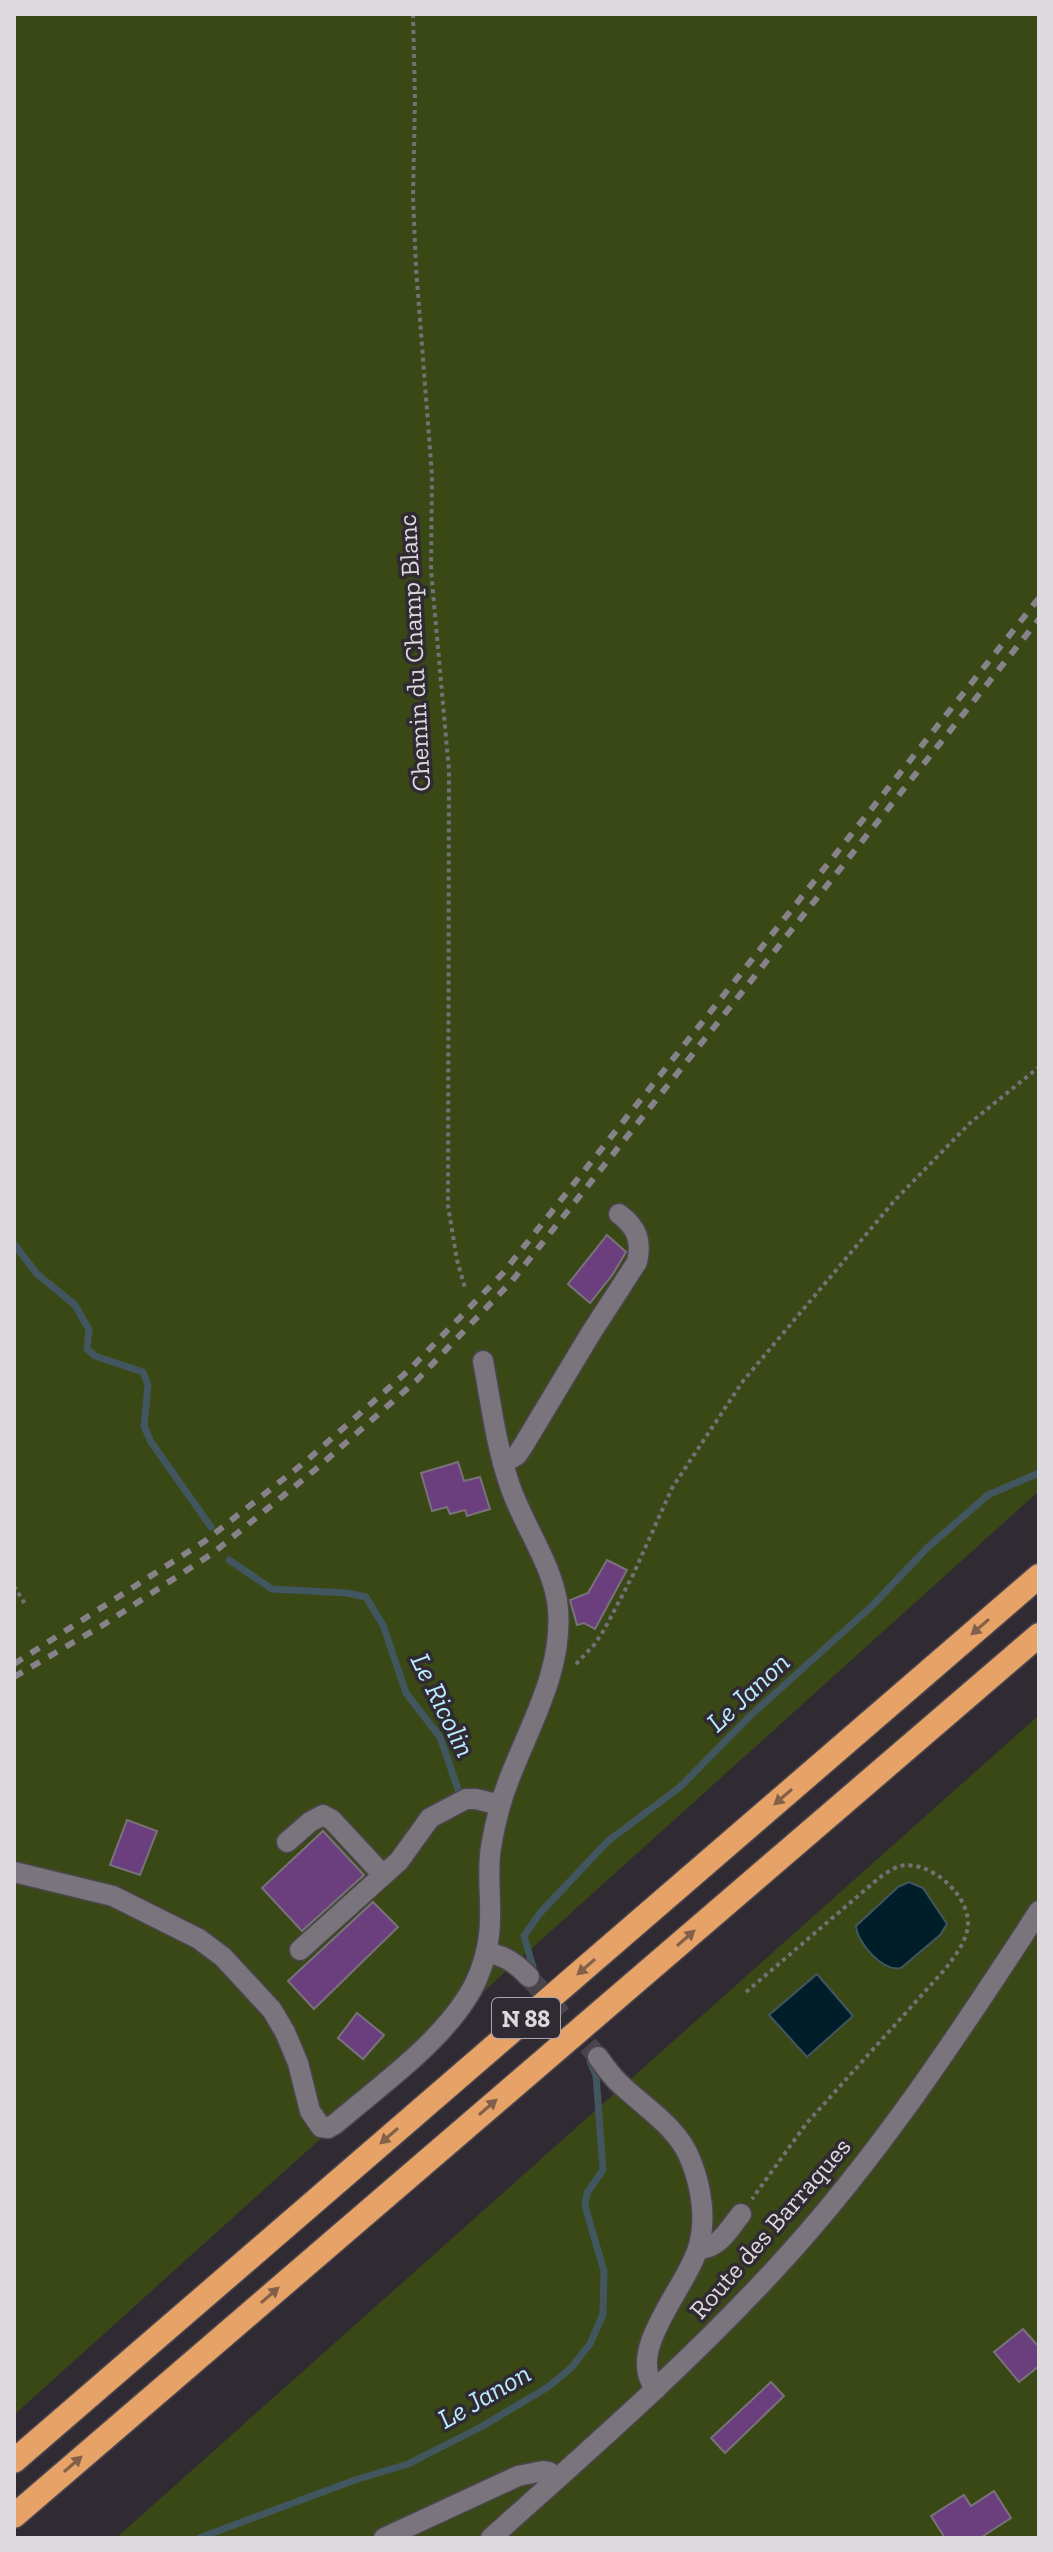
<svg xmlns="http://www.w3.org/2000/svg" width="1053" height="2552" viewBox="0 0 1053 2552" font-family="'Zilla Slab',serif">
<rect width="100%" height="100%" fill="#302a32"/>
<g fill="#3a4816">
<polygon points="14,14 1039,14 1039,1491 14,2415"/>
<polygon points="1039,1715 1039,2538 116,2538"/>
</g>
<g fill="#001e2a" stroke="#425660" stroke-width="2">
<path d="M909 1882 923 1888 947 1924 940 1935 901 1968C883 1972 857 1943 856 1926L898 1887Z"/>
<polygon points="817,1974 853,2016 807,2057 769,2015"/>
</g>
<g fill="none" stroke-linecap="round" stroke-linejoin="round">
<g stroke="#425660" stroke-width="7">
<polyline points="14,1244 37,1274 75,1305 89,1330 87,1349 95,1356 143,1372 148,1385 144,1426 151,1442 211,1527"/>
<polyline points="229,1560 272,1589 347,1593 366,1597 383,1625 406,1693 440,1737 459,1792"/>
<polyline points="533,1967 524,1936 540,1913 608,1841 680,1787 751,1715 872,1606 927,1548 988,1495 1039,1473"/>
<polyline points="199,2538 355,2480 408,2464 481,2427 548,2387 571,2368 590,2344 603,2314 604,2271 585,2206 587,2193 603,2170 596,2075 590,2061"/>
</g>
</g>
<g fill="#6b3f7d" stroke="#79727c" stroke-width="2">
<polygon points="607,1235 626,1252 613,1274 590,1303 568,1284"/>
<polygon points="458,1462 464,1481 480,1477 490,1509 467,1516 465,1510 450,1514 447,1507 432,1511 421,1473"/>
<polygon points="607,1560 627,1570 595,1629 584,1623 577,1625 570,1600 588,1593"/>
<polygon points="127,1820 157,1831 140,1875 110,1865"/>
<polygon points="323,1831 364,1875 302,1931 262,1888"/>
<polygon points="373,1902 398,1927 314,2009 288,1981"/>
<polygon points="357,2013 384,2035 363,2059 338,2038"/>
<polygon points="1023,2329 1039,2347 1039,2366 1019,2382 994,2352"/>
<polygon points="771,2382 784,2396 725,2453 711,2438"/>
<polygon points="994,2491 1011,2518 980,2538 945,2538 931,2516 964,2495 971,2506"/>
</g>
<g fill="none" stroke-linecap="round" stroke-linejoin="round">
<polyline stroke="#4a444c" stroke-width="20" stroke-dasharray="20 10" stroke-linecap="butt" points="529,1977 598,2057"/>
<defs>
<g id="minor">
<path d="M503 1463 517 1455 523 1446 591 1333 637 1262C642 1241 637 1227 619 1214"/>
<polyline points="287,1842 310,1822 323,1815 332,1820 383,1875"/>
<path d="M14 1872 113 1896 199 1939 223 1957 272 2010 285 2032 298 2063 310 2111 321 2127 328 2128 335 2124C377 2088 436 2046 466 1999 481 1977 490 1946 490 1919 491 1895 487 1871 491 1847 495 1823 501 1799 510 1777 531 1723 563 1669 558 1609 555 1568 523 1525 510 1486 496 1446 491 1403 483 1361"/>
<polyline points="300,1950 399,1861 430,1818 466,1799 476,1799 500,1805"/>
<path d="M486 1952C505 1956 516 1963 529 1977"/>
<path d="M598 2057C604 2065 610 2074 617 2081 642 2106 678 2126 691 2161 702 2189 707 2223 697 2251 685 2289 624 2353 656 2389"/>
<path d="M698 2249C719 2249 729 2229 741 2214"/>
<polyline points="384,2538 518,2476 543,2471 549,2472 557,2478"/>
<path d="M491 2538C589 2450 688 2364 777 2267 877 2159 959 2034 1039 1911"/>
</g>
<g id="highway">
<polyline points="14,2461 1039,1576"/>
<polyline points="14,2516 1039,1635"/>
</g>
</defs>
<use href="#minor" stroke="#4b464d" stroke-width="23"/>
<use href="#highway" stroke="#4b464d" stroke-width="27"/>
<g stroke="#757076" stroke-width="4" stroke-dasharray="4 4" stroke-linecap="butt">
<polyline points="413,14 415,99 413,197 416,268 432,475 431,570 449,771 448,1206 457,1260 465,1288"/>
<polyline points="14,1586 25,1604"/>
<polyline points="576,1664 594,1645 604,1630 633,1575 672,1488 743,1381 895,1200 970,1123 1039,1067"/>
<path d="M746 1992 879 1878C885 1874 893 1868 900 1866 931 1859 975 1899 967 1931 964 1945 954 1957 946 1968L806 2124 752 2199"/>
</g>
<use href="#minor" stroke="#7a747d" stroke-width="20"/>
<use href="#highway" stroke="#e6a267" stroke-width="24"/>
<g stroke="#878289" stroke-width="6" stroke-dasharray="10 10" stroke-linecap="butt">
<polyline points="14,1664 205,1541 305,1462 409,1370 503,1273 1039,598"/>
<polyline points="14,1677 103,1625 213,1553 316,1469 416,1381 512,1281 1039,619"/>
</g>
</g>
<defs><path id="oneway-solid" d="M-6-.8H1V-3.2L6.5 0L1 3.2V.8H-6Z" transform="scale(2)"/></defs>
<g fill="#82604a">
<use href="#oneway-solid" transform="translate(980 1627) rotate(139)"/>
<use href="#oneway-solid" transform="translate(783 1797) rotate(139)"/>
<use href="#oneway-solid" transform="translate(686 1938) rotate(-41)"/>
<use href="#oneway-solid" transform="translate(586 1967) rotate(139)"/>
<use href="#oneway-solid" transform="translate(488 2107) rotate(-41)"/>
<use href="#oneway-solid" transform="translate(389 2136) rotate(139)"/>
<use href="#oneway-solid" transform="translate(270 2295) rotate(-41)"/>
<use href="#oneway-solid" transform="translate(73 2464) rotate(-41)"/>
</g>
<g text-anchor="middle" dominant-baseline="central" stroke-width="7" stroke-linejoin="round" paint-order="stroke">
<rect fill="#302a32" stroke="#a9a4aa" stroke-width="2" x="492" y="1998" width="68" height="40" rx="6"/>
<g font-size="24" font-weight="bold" fill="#ddd9de">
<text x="526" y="2018">N 88</text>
</g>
<g font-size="26" fill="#ddd9de" stroke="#302a32">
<text transform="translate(414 653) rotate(-93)">Chemin du Champ Blanc</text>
<text transform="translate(770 2228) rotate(-49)">Route des Barraques</text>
</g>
<g font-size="28" font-style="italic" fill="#bbebff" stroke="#302a32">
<text transform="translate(748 1692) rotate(-43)">Le Janon</text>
<text transform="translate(443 1705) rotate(64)">Le Ricolin</text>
<text transform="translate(484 2396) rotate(-30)">Le Janon</text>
</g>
</g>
<rect width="1053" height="2552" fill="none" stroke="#ddd9de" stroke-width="32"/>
</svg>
